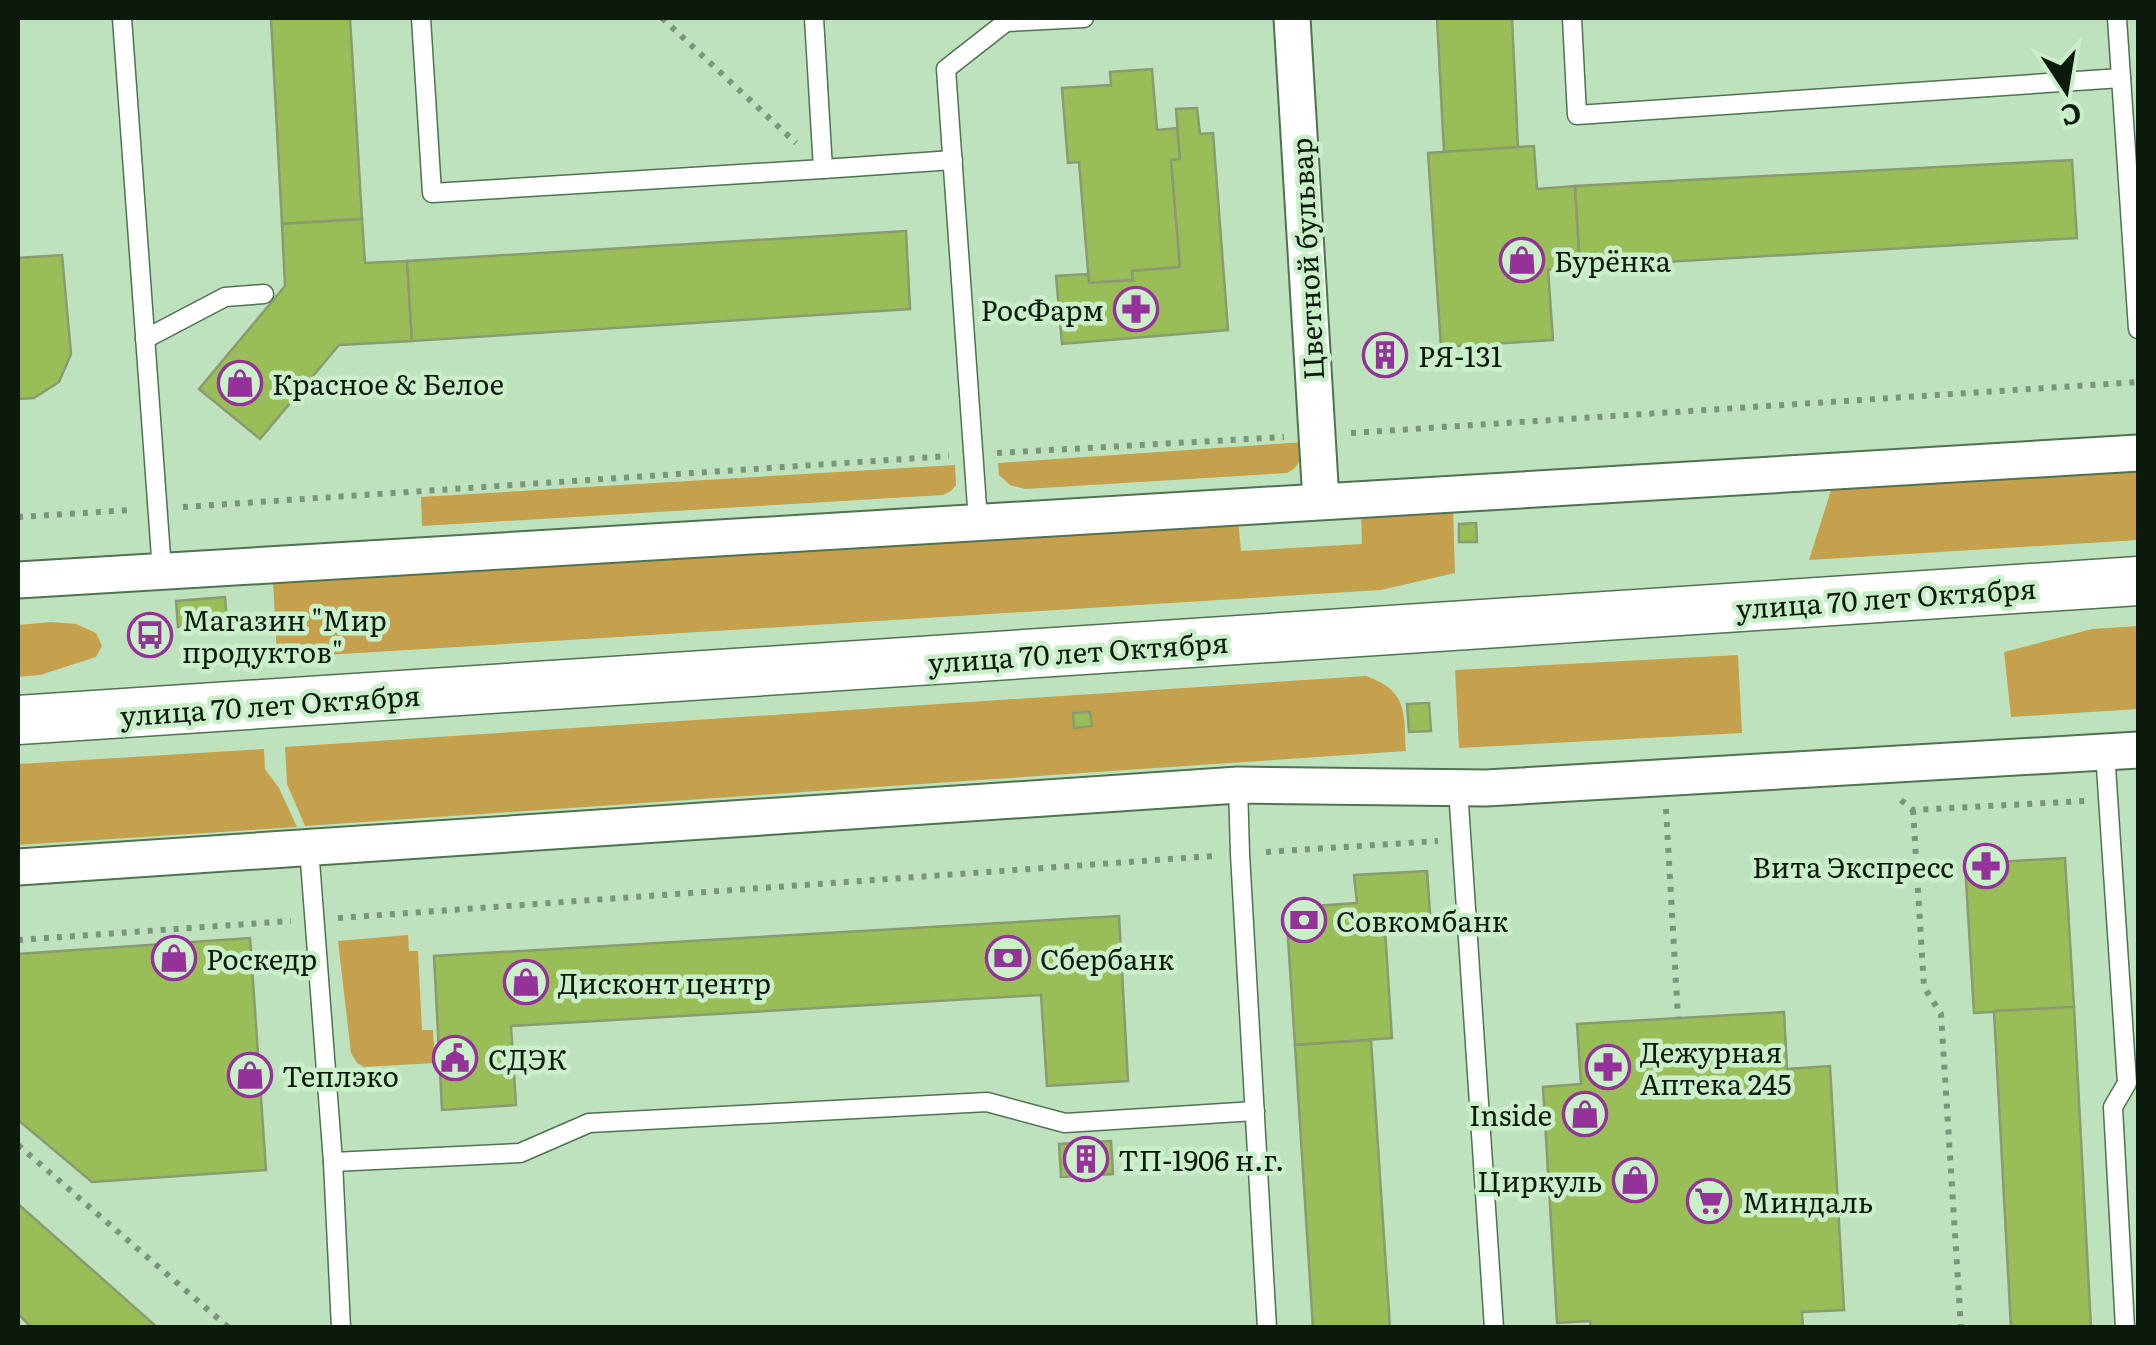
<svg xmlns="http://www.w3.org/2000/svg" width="2156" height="1345" viewBox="0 0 2156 1345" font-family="Literata,serif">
<rect width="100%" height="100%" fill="#bde2bd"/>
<g fill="#c5a14e">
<path d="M1304 442C1302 456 1301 466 1287 473L1025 489 1010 485 999 475 998 463Z"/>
<polygon points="955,465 956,485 951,491 943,495 422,526 421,497"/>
<polygon points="2138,465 2138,540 1809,560 1833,484"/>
<polygon points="1453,507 1455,573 1381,590 277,658 273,580 1238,520 1241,551 1362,544 1361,513"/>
<polygon points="51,622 76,624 96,633 102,646 96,657 40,675 18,677 18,625"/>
<polygon points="2138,626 2138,709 2011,717 2004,652 2092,629"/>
<polygon points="1738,655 1742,733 1459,748 1455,670"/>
<path d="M1366 676C1408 691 1404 712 1406 751L305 826 287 784 285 747Z"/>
<polygon points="264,749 265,769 279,788 297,827 18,845 18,764"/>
<polygon points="408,935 409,951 418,951 422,1030 433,1030 435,1063 364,1067 357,1063 351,1053 338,941"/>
</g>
<g fill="#9abe57" stroke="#8a9b70" stroke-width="2.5">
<polygon points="271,18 350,18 362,219 282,224"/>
<polygon points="1437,18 1512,18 1518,148 1444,152"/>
<polygon points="1152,69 1157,130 1177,128 1180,159 1171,160 1180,267 1132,271 1133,280 1089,283 1079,162 1068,163 1062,88 1111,85 1110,72"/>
<polygon points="1197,108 1200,134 1213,133 1228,330 1062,344 1056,276 1088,274 1089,283 1133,280 1132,271 1180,267 1171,160 1180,159 1176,109"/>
<polygon points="1534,146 1537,189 1575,186 1580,267 1548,270 1553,340 1441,347 1428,153"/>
<polygon points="2072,160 2077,238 1580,267 1575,186"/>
<polygon points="362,219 365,263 407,261 412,341 339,345 260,439 199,389 285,286 282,224"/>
<polygon points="906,231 910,309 412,341 407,261"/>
<polygon points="62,255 71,354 59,382 34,398 18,399 18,258"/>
<polygon points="1476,523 1477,542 1459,542 1459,524"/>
<polygon points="225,597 227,623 178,627 176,601"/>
<polygon points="1429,703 1431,731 1409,732 1407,704"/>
<polygon points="1090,712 1092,726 1074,728 1073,713"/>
<polygon points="2065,858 2074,1007 1974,1013 1965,864"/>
<polygon points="1427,871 1431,927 1385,930 1392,1038 1295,1045 1286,908 1357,903 1354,875"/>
<polygon points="1119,916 1128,1081 1047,1086 1041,995 511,1026 516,1105 442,1110 434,956"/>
<polygon points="250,938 266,1170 92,1182 18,1120 18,954"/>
<polygon points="2074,1007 2091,1328 2011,1328 1994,1011"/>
<polygon points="1784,1012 1787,1069 1830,1066 1844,1310 1802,1312 1803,1328 1591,1328 1590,1321 1557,1323 1543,1087 1581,1084 1577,1024"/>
<polygon points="1371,1040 1390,1328 1313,1328 1295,1045"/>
<polygon points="1111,1141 1113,1174 1061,1177 1059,1144"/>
<polygon points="18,1204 158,1328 32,1328 18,1314"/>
</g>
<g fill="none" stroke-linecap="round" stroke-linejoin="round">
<defs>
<g id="lane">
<polyline points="122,18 162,571"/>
<polyline points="421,18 432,193 823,169 814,18"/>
<polyline points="1006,18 1006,22 1084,18"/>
<polyline points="1572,18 1577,115 2121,78"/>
<polyline points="2117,18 2138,329"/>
<polyline points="823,169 953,160"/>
<polyline points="145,339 225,297 264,294"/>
<polyline points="978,521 946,69 1006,22"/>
<polyline points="2105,752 2127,1083 2113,1107 2125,1328"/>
<polyline points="1238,785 1240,854 1267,1328"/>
<polyline points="1458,789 1494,1328"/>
<polyline points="309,848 333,1162 341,1328"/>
<polyline points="333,1162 520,1153 589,1123 987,1102 1065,1123 1255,1111"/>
</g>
<g id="street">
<polyline points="1292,18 1321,501"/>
<polyline points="18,580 2138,453"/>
<polyline points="18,867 1238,785 1486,788 2138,750"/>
</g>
<polyline id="secondary" points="18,720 2138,581"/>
</defs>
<use href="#lane" stroke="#507251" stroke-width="21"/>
<use href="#street" stroke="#507251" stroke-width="39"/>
<use href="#secondary" stroke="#507251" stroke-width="51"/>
<g stroke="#7a967a" stroke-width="6" stroke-dasharray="5 8" stroke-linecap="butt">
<polyline points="662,18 796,143"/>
<polyline points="1351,433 2138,382"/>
<polyline points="997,453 1284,437"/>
<polyline points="183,507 949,456"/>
<polyline points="18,517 131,510"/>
<polyline points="1901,800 1913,810 2085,801"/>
<polyline points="1666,809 1678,1018"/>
<polyline points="1913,810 1924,987 1941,1014 1961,1328"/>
<polyline points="1266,852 1438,841"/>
<polyline points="338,918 1213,856"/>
<polyline points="18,940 291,921"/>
<polyline points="18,1145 229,1328"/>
</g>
<use href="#lane" stroke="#fff" stroke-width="18"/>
<use href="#street" stroke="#fff" stroke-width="35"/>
<use href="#secondary" stroke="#fff" stroke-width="48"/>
</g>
<defs>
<symbol id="shop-ring" viewBox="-11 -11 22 22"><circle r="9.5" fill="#caf0ca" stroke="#94329a" stroke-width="1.5"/><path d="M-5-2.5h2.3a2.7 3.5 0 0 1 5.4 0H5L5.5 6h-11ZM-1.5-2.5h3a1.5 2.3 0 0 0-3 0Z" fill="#94329a"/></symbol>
<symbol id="pharmacy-ring" viewBox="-11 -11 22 22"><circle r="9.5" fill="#caf0ca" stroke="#94329a" stroke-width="1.5"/><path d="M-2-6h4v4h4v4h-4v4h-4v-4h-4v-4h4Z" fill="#94329a"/></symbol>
<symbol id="building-ring" viewBox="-11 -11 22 22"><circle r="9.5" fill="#caf0ca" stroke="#94329a" stroke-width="1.5"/><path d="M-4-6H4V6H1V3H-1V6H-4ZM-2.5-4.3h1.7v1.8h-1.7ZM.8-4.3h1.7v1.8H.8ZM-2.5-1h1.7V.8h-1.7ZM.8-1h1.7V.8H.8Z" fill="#94329a"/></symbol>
<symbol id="bus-ring" viewBox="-11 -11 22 22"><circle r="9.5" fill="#caf0ca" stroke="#94329a" stroke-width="1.5"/><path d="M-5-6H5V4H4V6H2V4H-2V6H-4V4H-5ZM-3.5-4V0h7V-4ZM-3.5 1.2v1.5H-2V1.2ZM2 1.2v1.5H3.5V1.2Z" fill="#94329a"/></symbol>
<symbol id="bank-ring" viewBox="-11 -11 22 22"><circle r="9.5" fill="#caf0ca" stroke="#94329a" stroke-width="1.5"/><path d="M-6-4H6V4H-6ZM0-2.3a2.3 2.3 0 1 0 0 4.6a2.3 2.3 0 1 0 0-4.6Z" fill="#94329a"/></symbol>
<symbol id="civic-ring" viewBox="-11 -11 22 22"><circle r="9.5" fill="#caf0ca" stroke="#94329a" stroke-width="1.5"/><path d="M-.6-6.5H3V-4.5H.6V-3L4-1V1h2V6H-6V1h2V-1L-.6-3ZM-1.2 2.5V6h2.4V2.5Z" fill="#94329a"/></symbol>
<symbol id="supermarket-ring" viewBox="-11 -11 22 22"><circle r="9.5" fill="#caf0ca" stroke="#94329a" stroke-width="1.5"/><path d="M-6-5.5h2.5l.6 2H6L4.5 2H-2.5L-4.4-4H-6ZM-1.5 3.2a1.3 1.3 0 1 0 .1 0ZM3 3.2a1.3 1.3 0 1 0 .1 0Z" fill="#94329a"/></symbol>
</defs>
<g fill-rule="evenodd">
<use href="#shop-ring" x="1497" y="235" width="50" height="50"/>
<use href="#pharmacy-ring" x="1111" y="284" width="50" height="50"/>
<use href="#building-ring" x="1360" y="330" width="50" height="50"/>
<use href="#shop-ring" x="215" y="358" width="50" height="50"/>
<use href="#bus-ring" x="125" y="610" width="50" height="50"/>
<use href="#pharmacy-ring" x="1961" y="841" width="50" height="50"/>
<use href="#bank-ring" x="1279" y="895" width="50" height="50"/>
<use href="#shop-ring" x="149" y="933" width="50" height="50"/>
<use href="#bank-ring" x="983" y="933" width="50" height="50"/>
<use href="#shop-ring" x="501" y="957" width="50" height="50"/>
<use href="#civic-ring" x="430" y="1033" width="50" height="50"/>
<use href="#pharmacy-ring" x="1583" y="1042" width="50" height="50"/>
<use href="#shop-ring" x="225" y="1050" width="50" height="50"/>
<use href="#shop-ring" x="1560" y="1089" width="50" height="50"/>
<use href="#building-ring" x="1061" y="1134" width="50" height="50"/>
<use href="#shop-ring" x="1610" y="1155" width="50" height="50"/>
<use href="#supermarket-ring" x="1684" y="1176" width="50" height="50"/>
</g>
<g text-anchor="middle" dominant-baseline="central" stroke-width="9" stroke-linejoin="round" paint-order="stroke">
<g font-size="28" fill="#0c1a0d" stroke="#caf0ca">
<text transform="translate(1306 259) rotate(-93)">Цветной бульвар</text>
<text transform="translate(1886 597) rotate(-4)">улица 70 лет Октября</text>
<text transform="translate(1078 651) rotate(-4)">улица 70 лет Октября</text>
<text transform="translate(270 704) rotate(-4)">улица 70 лет Октября</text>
</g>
<g font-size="28" fill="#0c1a0d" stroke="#caf0ca" text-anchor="start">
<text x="1554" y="260">Бурёнка</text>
<text x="1104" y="309" text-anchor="end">РосФарм</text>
<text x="1418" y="355">РЯ-131</text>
<text x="272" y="383">Красное &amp; Белое</text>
<text x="182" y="619">Магазин "Мир<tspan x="182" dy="32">продуктов"</tspan></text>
<text x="1954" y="866" text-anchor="end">Вита Экспресс</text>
<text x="1336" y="920">Совкомбанк</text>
<text x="206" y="958">Роскедр</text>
<text x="1040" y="958">Сбербанк</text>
<text x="558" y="982">Дисконт центр</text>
<text x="1640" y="1051">Дежурная<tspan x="1640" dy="32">Аптека 245</tspan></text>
<text x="488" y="1058">СДЭК</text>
<text x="282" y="1075">Теплэко</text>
<text x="1552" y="1114" text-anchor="end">Inside</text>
<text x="1118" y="1159">ТП-1906 н.г.</text>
<text x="1602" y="1180" text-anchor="end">Циркуль</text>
<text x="1742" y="1201">Миндаль</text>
</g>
</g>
<rect width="2156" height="1345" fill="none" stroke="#0c1a0d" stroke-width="40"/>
<g transform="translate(2066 90) rotate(168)" stroke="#caf0ca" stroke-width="8" paint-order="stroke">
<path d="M0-8L18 38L0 25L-18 38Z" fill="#0c1a0d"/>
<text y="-15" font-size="28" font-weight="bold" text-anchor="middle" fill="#0c1a0d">С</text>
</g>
</svg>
